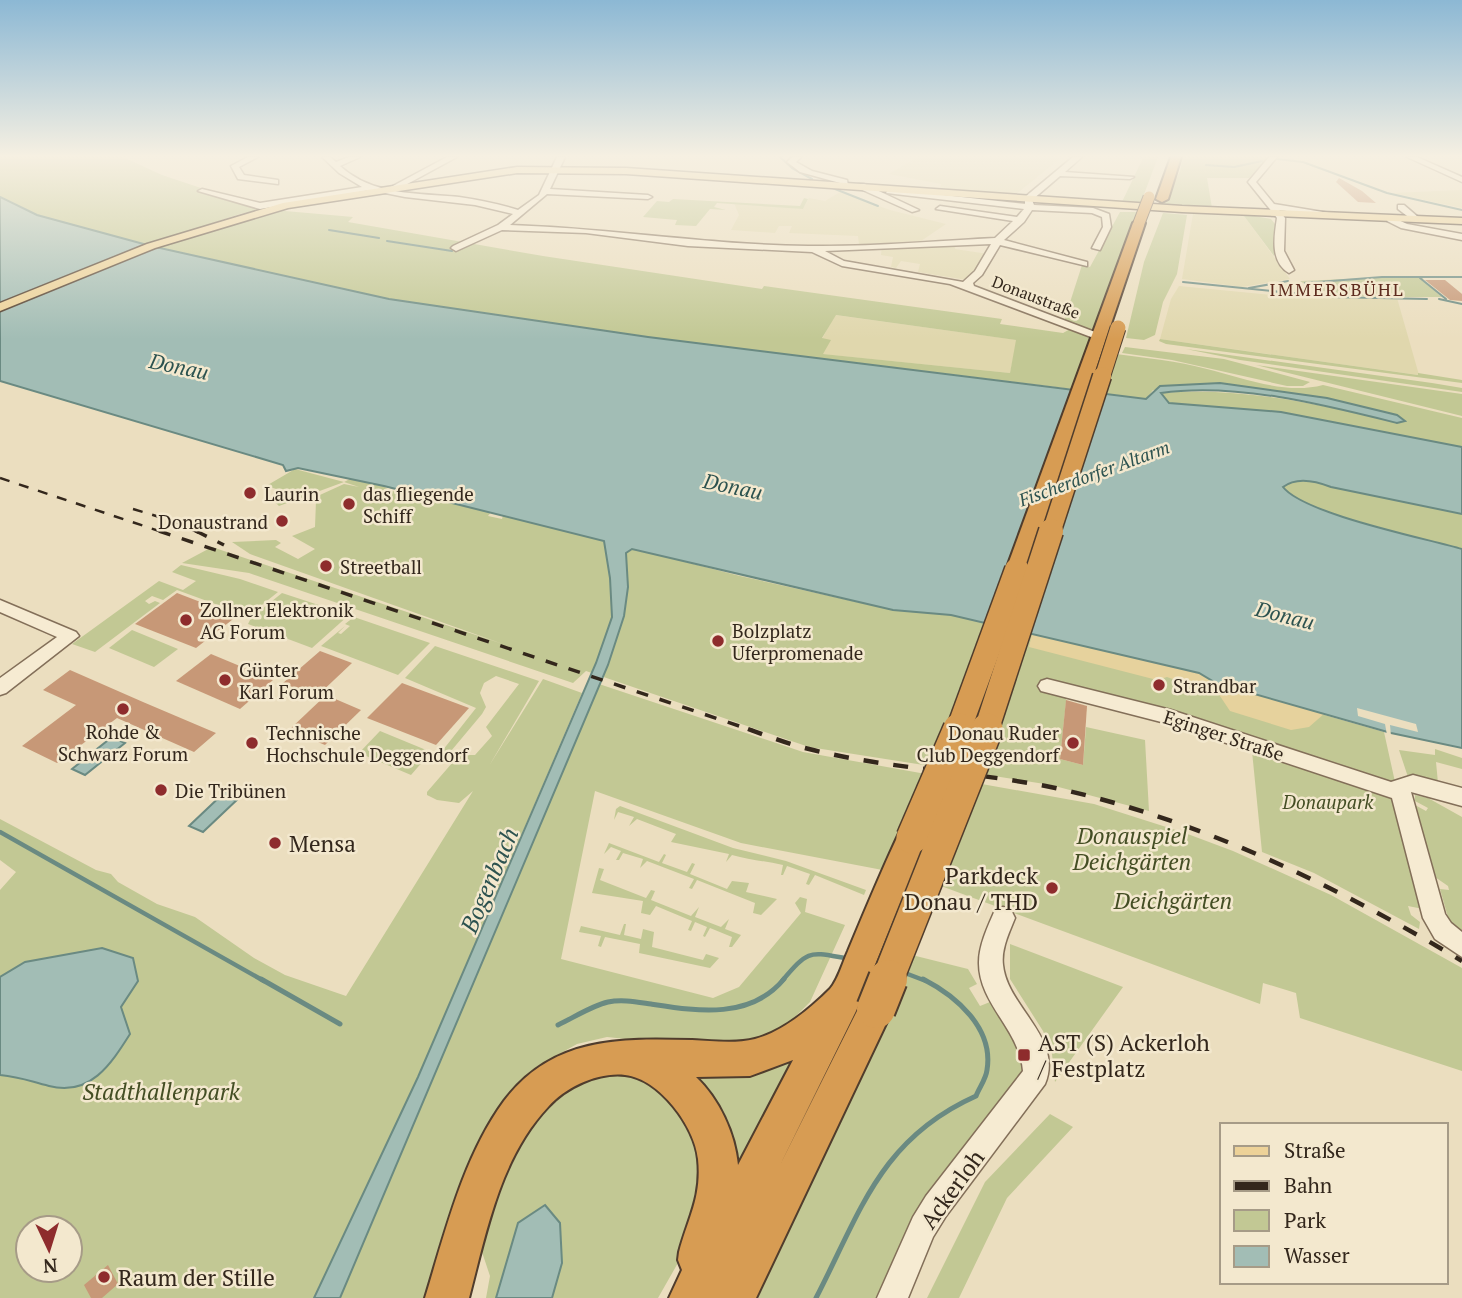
<svg xmlns="http://www.w3.org/2000/svg" width="1462" height="1298" viewBox="0 0 1462 1298" font-family="'PT Serif',serif">
<rect width="100%" height="100%" fill="#ebdebf"/>
<g fill="#e0d7ad">
<polygon points="918,157 1062,157 1015,195 940,188 941,184 889,174"/>
<polygon points="1462,190 1462,208 1392,193"/>
<polygon points="840,192 890,210 946,224 921,241 866,244 859,244 858,236 789,233 792,226 779,226 775,233 731,230 739,215 734,203 803,209 809,198 825,201"/>
<polygon points="1193,214 1244,216 1290,279 1242,287 1182,279"/>
<polygon points="956,243 955,249 988,254 979,271 967,280 918,272 920,264 901,261 896,268 891,267 893,257 881,255 882,246"/>
<polygon points="1179,286 1303,298 1397,298 1419,375 1160,339 1171,299"/>
<polygon points="835,315 1017,340 1010,373 822,354 822,339"/>
</g>
<g fill="#c2c894" fill-rule="evenodd">
<polygon points="0,157 123,157 162,175 207,190 204,191 258,207 291,202 240,214 146,245 37,215 0,197"/>
<polygon points="1138,157 1158,157 1140,205 1121,204 1143,158"/>
<polygon points="1183,157 1268,157 1249,178 1207,178 1212,208 1162,207 1180,171"/>
<polygon points="804,198 808,199 803,209 717,203 714,207 726,210 710,209 696,226 675,225 677,220 643,217 657,201 669,202 673,199 800,206"/>
<path d="M274 210 353 217 348 222 543 256 762 289 764 286 1002 319 1000 324 1063 333 1072 328 1091 337 1072 389 648 337 389 299 155 247ZM836 315 1016 340 1010 373 823 354 831 340 822 338Z"/>
<polygon points="1166,210 1268,217 1254,216 1271,219 1275,224 1274,256 1244,216 1253,215 1165,212"/>
<polygon points="1120,212 1138,212 1092,332 1064,321 1082,265 1090,267"/>
<polygon points="1163,213 1187,215 1177,274 1163,302 1155,335 1144,340 1126,338 1144,262"/>
<path d="M1415 276 1424 277 1422 280 1442 297C1407 296 1328 302 1300 281Z"/>
<polygon points="1160,339 1418,375 1418,373 1462,380 1462,383 1166,344 1159,341"/>
<polygon points="1125,347 1224,359 1310,382 1303,386 1287,386 1172,360 1122,353"/>
<polygon points="1186,349 1432,383 1462,388 1462,392 1240,360"/>
<path d="M1116 354C1147 358 1177 361 1207 369 1244 378 1285 395 1323 385L1462 418V447L1281 412 1168 403 1160 393C1243 387 1317 403 1397 423L1327 398 1220 383 1153 390 1146 399 1103 393Z"/>
<polygon points="1256,365 1462,394 1462,416"/>
<polygon points="295,469 344,482 350,479 382,485 391,491 420,494 491,512 488,516 502,519 503,515 740,576 893,610 951,615 1199,673 1216,684 1384,732 1423,909 1408,906 1411,915 1420,922 1419,929 1314,873 1262,852 1251,741 1067,692 1060,759 1083,765 1086,727 1145,740 1149,811 1051,785 809,747 586,671 573,683 249,573 182,563 212,547 503,644 250,554 232,542 276,540 281,543 275,547 298,559 315,549 292,536 315,527 316,501 311,499 344,484 359,487 344,482 279,506 276,503 281,497 274,495 280,490 266,486"/>
<path d="M1297 480 1318 482 1331 487 1462 514V549C1423 538 1305 514 1283 487Z"/>
<polygon points="181,565 240,579 278,592 248,616 177,590 163,600 152,596 145,601 149,604 155,601 160,603 95,652 72,644 159,581 183,590 196,581 172,572"/>
<polygon points="282,593 349,615 312,648 248,624 251,618"/>
<polygon points="354,617 430,643 398,675 321,646 345,626 338,633 341,634 350,626 345,624"/>
<polygon points="132,630 178,649 154,667 109,648"/>
<path d="M435 646 539 681 489 766 543 679 582 693 418 1077 314 1298H0V890L16 872 0 860V819L96 870 111 874 118 882 157 904 195 917 254 958 285 975 346 996 473 791 459 803 437 800 427 795V792L459 755H475L492 736 486 727 519 684 496 676 484 683 480 693 486 707 482 714 441 763 432 759 435 754 439 755 476 708 405 678ZM28 1228H70V1270H28Z"/>
<polygon points="599,684 803,752 1094,804 1185,833 1233,851 1331,895 1462,968 1462,1071 1300,1018 1296,993 1263,983 1260,1004 914,876 741,843 595,791 561,959 713,998 739,987 801,913 795,903 800,897 807,899 805,912 845,925 810,1002 785,1027 752,1045 700,1047 607,1037 577,1044 536,1067 508,1100 430,1298 340,1298"/>
<polygon points="380,731 431,752 411,775 359,753"/>
<polygon points="1435,749 1462,758 1462,769 1436,762 1438,783 1408,777 1399,750 1435,755"/>
<polygon points="1415,795 1428,798 1462,817 1462,938 1451,928 1440,889 1449,890 1448,886 1435,877 1415,805 1426,811 1428,808 1415,801"/>
<path d="M620 806 733 848 786 861 866 890 864 895 815 875 809 885 806 884 810 874 787 866 783 875H781L783 865C766 861 749 860 732 855L726 862 729 854 671 842 676 834 637 819 629 826 634 817 618 812 614 820 616 809Z"/>
<polygon points="609,843 659,862 664,854 666,855 662,863 687,872 692,863 695,864 690,874 727,889 732,881 749,883 746,892 777,899 761,915 753,913 755,903 697,880 692,889 689,888 694,879 647,861 640,868 643,859 623,853 619,860 616,860 621,851 611,847 604,854"/>
<polygon points="599,868 604,869 600,880 646,898 651,890 655,891 651,900 691,916 699,907 695,917 721,927 729,919 725,929 741,935 732,947 729,947 732,937 710,928 705,937 703,936 707,927 695,922 691,931 688,930 692,921 656,906 650,915 641,913 643,901 592,893"/>
<polygon points="624,924 626,924 624,935 641,939 643,929 654,932 652,947 703,960 706,954 719,958 710,968 639,953 640,944 605,937 601,947 598,946 601,936 579,932 581,926 620,935"/>
<polygon points="1010,944 1123,987 1055,1082 1052,1054 1043,1031 1010,979"/>
<polygon points="912,955 968,969 977,984 969,988 980,1006 995,1000 1027,1066 879,1298 758,1298"/>
<polygon points="811,1037 726,1201 688,1077"/>
<polygon points="586,1073 653,1074 709,1151 695,1233 658,1298 552,1298 562,1263 560,1223 545,1205 501,1282 496,1298 486,1298 490,1276 480,1246 510,1158 532,1116"/>
<polygon points="1050,1114 1073,1127 1007,1198 959,1298 927,1298 985,1182"/>
</g>
<polygon fill="#e6d29d" points="1032,634 1199,673 1216,684 1325,713 1309,727 1291,730 1230,711 1218,693 1202,690 1167,677 1157,680 1029,647"/>
<g fill="#a2bdb5" stroke="#6a8a82" stroke-width="2">
<path d="M0 197 37 215 151 246 389 299 648 337 1146 399 1160 386 1220 383 1327 398 1397 415 1405 421 1397 423C1325 405 1235 382 1161 393L1169 403 1281 412 1462 447V514L1331 487C1316 481 1297 476 1283 487 1304 514 1424 538 1462 549V748L1391 733 1216 683 1199 673 951 615 893 610 632 549 626 553 628 587 624 616 608 665 340 1298H314L418 1077 596 663 612 617 610 578 604 541 384 486 298 468 286 471 283 465 0 381Z"/>
<polygon points="112,737 125,743 85,775 72,769"/>
<polygon points="227,790 241,796 203,832 189,826"/>
<path d="M102 948 133 958 138 981 121 1007 130 1034C111 1064 90 1097 49 1086 29 1081 21 1077 0 1075V977L25 962Z"/>
<polygon points="545,1205 560,1223 562,1263 552,1298 496,1298 518,1223"/>
</g>
<polygon fill="#ebdebf" points="1357,708 1416,724 1418,732 1390,725 1391,736 1387,735 1385,724 1358,716"/>
<g fill="none" stroke-linecap="round" stroke-linejoin="round">
<g stroke="#6a8a82" stroke-width="2">
<polyline points="780,157 792,168 812,179"/>
<polyline points="1277,159 1303,162 1387,193 1462,210"/>
<polyline points="1206,165 1234,167 1262,161"/>
<polyline points="830,187 878,206"/>
<polyline points="329,230 379,238"/>
<polyline points="387,241 452,251"/>
<polyline points="1420,278 1446,299"/>
<polyline points="1183,282 1330,297 1427,299"/>
<polyline points="1305,283 1382,277 1462,277"/>
<polyline points="1249,288 1288,281"/>
<polyline points="1439,299 1462,304"/>
</g>
<g stroke="#6a8a82" stroke-width="4.5">
<polyline points="0,832 264,981"/>
<polyline points="905,973 926,981"/>
<path d="M782 981C810 948 809 952 850 959"/>
</g>
<g stroke="#6a8a82" stroke-width="5">
<polyline points="261,979 340,1024"/>
<path d="M558 1025C573 1018 591 1006 608 1002 622 999 637 1002 651 1004 697 1011 750 1020 784 979"/>
<path d="M816 1298C861 1211 880 1139 976 1096 979 1088 986 1079 987 1070 994 1028 956 996 923 979"/>
</g>
</g>
<g fill="#c79877">
<polygon points="1339,178 1362,191 1376,203 1358,202 1336,182"/>
<polygon points="1425,280 1445,280 1462,294 1462,301 1450,300"/>
<polygon points="177,593 237,616 196,648 135,624"/>
<polygon points="320,651 352,663 316,697 283,683"/>
<polygon points="211,654 273,680 240,709 176,681"/>
<polygon points="70,670 143,702 216,733 194,752 117,718 57,763 22,746 76,705 43,690"/>
<polygon points="402,683 469,708 436,745 367,718"/>
<polygon points="326,695 361,710 325,745 289,730"/>
<polygon points="1066,700 1087,706 1083,765 1060,759"/>
<polygon points="108,1265 118,1284 102,1298 91,1298 84,1285"/>
</g>
<g fill="none" stroke-linecap="round" stroke-linejoin="round">
<defs>
<g id="minor">
<polygon points="248,157 258,157 239,167 244,175 278,180 278,184 238,179 231,166"/>
<path d="M322 157H330L336 162 349 157H360L340 166C373 196 418 193 459 197 479 200 499 204 518 210L539 195 557 157H565L550 189 648 195 652 197 648 199 547 194 510 225C610 228 708 245 808 246 870 247 933 241 995 238L1013 221 936 209 940 206 1017 217 1024 209 886 193 889 189 1025 204V197L1073 157H1082L1065 172 1134 177 1130 179 1060 176 1032 200 1034 205 1093 208 1109 214 1111 227 1100 250 1092 248 1103 227 1102 217 1092 213 1032 210 1024 222 1004 240 1087 262V266L1000 245 982 275 973 283 974 286 1095 332V336L1091 337 950 284 842 266 812 252 688 246 586 233 502 230 456 251 451 248 453 246 498 225 513 214 475 205 405 197 370 190 260 209 198 191 202 189 260 203 362 187 339 173ZM991 244 975 271 963 282 844 261 825 251Z"/>
<polygon points="447,157 457,157 398,189 391,187"/>
<polygon points="792,157 801,157 796,162 812,171 847,180 848,185 841,187 840,183 800,172 787,162"/>
<path d="M1269 157H1277L1256 182 1274 204 1329 213 1325 216 1279 210 1285 218 1284 251 1294 270 1289 273C1270 262 1274 237 1277 218L1248 182Z"/>
<polygon points="1407,157 1417,157 1462,177 1462,182"/>
<polygon points="858,184 864,184 919,210 912,212 858,188"/>
<polygon points="1398,205 1404,205 1418,217 1411,219 1398,209"/>
<polygon points="1390,216 1407,224 1462,234 1462,240 1401,228 1387,221"/>
<polygon points="0,600 76,632 79,636 6,693 0,695 0,678 57,637 0,612"/>
<polygon points="1047,679 1171,710 1391,782 1413,775 1462,788 1462,806 1411,792 1445,914 1451,923 1462,932 1462,957 1435,939 1423,918 1392,798 1169,724 1041,691 1038,686 1041,681"/>
<path d="M1003 907 1011 910 1015 918C1009 933 1001 949 1003 965 1007 1007 1064 1038 1045 1084L946 1216 933 1237 908 1298H877L913 1217 926 1196 1023 1071C1020 1030 978 1003 979 962 979 945 988 926 995 910Z"/>
</g>
<polygon id="major" points="517,167 626,168 1182,206 1462,218 1462,224 1182,212 626,174 517,173 288,208 155,248 0,311 0,303 147,244 283,203"/>
<g id="highway">
<polygon points="1171,157 1181,157 1168,199 1162,202 1156,199"/>
<polygon points="1139,219 1145,223 1028,570 1025,575 1009,575 1006,570 1133,223"/>
<path d="M912 825 923 829 927 838 856 1011 780 1165 864 997 876 992 888 997 893 1009 756 1298H669L682 1270 678 1260 679 1252C688 1218 702 1197 698 1159 695 1127 660 1079 625 1075 598 1072 566 1087 548 1107 500 1158 486 1233 469 1298H425C445 1233 463 1157 504 1101 552 1037 619 1038 692 1040 712 1041 735 1044 755 1039 782 1032 811 1008 830 989 838 980 843 962 848 951 865 910 882 869 901 829ZM793 1060 738 1165C735 1133 719 1099 696 1077L750 1076Z"/>
</g>
</defs>
<use href="#minor" stroke="#836f59" stroke-width="3"/>
<use href="#major" stroke="#503d2d" stroke-width="3"/>
<use href="#highway" stroke="#503d2d" stroke-width="4"/>
<use href="#minor" fill="#f6ebd2" fill-rule="evenodd"/>
<use href="#major" fill="#edd298" fill-rule="evenodd"/>
<use href="#highway" fill="#d79c53" fill-rule="evenodd"/>
<g stroke="#33271c" stroke-width="2.5" stroke-dasharray="10 10" stroke-linecap="butt">
<polyline points="0,478 165,533"/>
<polyline points="133,509 176,522 199,533"/>
</g>
<g stroke="#33271c" stroke-width="3.5" stroke-dasharray="12 12" stroke-linecap="butt">
<polyline points="159,531 754,731"/>
<polyline points="196,531 224,545"/>
</g>
<path stroke="#33271c" stroke-width="4.5" stroke-dasharray="15 15" stroke-linecap="butt" d="M748 729C768 736 788 744 809 749 891 770 977 771 1060 789 1202 821 1337 886 1462 961"/>
<defs>
<polyline id="highway-bridge-far5" points="1139,223 1149,197"/>
<polyline id="highway-bridge-far4" points="1102,378 1118,328"/>
<polyline id="highway-bridge-far3" points="1051,533 1102,376"/>
<g id="highway-bridge-far2">
<polyline points="958,731 1017,570"/>
<polyline points="986,731 1051,531"/>
</g>
<g id="highway-bridge-far1">
<polyline points="912,838 959,729"/>
<polyline points="887,981 987,729"/>
</g>
<polyline id="highway-bridge" points="876,1009 888,979"/>
</defs>
<use href="#highway-bridge-far5" stroke="#503d2d" stroke-width="13" stroke-linecap="butt"/>
<use href="#highway-bridge-far4" stroke="#503d2d" stroke-width="17" stroke-linecap="butt"/>
<use href="#highway-bridge-far3" stroke="#503d2d" stroke-width="21" stroke-linecap="butt"/>
<use href="#highway-bridge-far2" stroke="#503d2d" stroke-width="27" stroke-linecap="butt"/>
<use href="#highway-bridge-far1" stroke="#503d2d" stroke-width="34" stroke-linecap="butt"/>
<use href="#highway-bridge" stroke="#503d2d" stroke-width="42" stroke-linecap="butt"/>
<use href="#highway-bridge-far5" stroke="#d79c53" stroke-width="11"/>
<use href="#highway-bridge-far4" stroke="#d79c53" stroke-width="15"/>
<use href="#highway-bridge-far3" stroke="#d79c53" stroke-width="18"/>
<use href="#highway-bridge-far2" stroke="#d79c53" stroke-width="24"/>
<use href="#highway-bridge-far1" stroke="#d79c53" stroke-width="31"/>
<use href="#highway-bridge" stroke="#d79c53" stroke-width="38"/>
</g>
<linearGradient id="sky" x2="0" y2="1"><stop stop-color="#8cb8d4"/><stop offset="0.46" stop-color="#f6f0e2"/><stop offset="1" stop-color="#f6f0e2" stop-opacity="0"/></linearGradient>
<rect width="1462" height="339" fill="url(#sky)"/>
<g fill="#8e2c2d" stroke="#f3e8ce" stroke-width="2.5">
<circle cx="250" cy="493" r="7"/>
<circle cx="349" cy="504" r="7"/>
<circle cx="282" cy="521" r="7"/>
<circle cx="326" cy="566" r="7"/>
<circle cx="186" cy="620" r="7"/>
<circle cx="718" cy="641" r="7"/>
<circle cx="225" cy="680" r="7"/>
<circle cx="1159" cy="685" r="7"/>
<circle cx="123" cy="709" r="7"/>
<circle cx="252" cy="743" r="7"/>
<circle cx="1073" cy="743" r="7"/>
<circle cx="161" cy="790" r="7"/>
<circle cx="275" cy="843" r="7"/>
<circle cx="1052" cy="888" r="7"/>
<rect x="1017" y="1048" width="14" height="14" rx="3.5"/>
<circle cx="104" cy="1277" r="7"/>
</g>
<g text-anchor="middle" dominant-baseline="central" stroke-width="5" stroke-linejoin="round" paint-order="stroke">
<g font-size="16" fill="#33271c" stroke="#f3e8ce">
<text transform="translate(1036 297) rotate(21)">Donaustraße</text>
</g>
<g font-size="18" letter-spacing="2" fill="#5d2b1e" stroke="#f3e8ce">
<text x="1337" y="289">IMMERSBÜHL</text>
</g>
<g font-size="18" font-style="italic" fill="#2c524f" stroke="#f3e8ce">
<text transform="translate(1094 473) rotate(-20)">Fischerdorfer Altarm</text>
</g>
<g font-size="19" fill="#33271c" stroke="#f3e8ce" text-anchor="start">
<text x="264" y="493">Laurin</text>
<text x="363" y="493">das fliegende<tspan x="363" dy="22">Schiff</tspan></text>
<text x="268" y="521" text-anchor="end">Donaustrand</text>
<text x="340" y="566">Streetball</text>
<text x="200" y="609">Zollner Elektronik<tspan x="200" dy="22">AG Forum</tspan></text>
<text x="732" y="630">Bolzplatz<tspan x="732" dy="22">Uferpromenade</tspan></text>
<text x="239" y="669">Günter<tspan x="239" dy="22">Karl Forum</tspan></text>
<text x="1173" y="685">Strandbar</text>
<text x="123" y="731" text-anchor="middle">Rohde &amp;<tspan x="123" dy="22">Schwarz Forum</tspan></text>
<text x="266" y="732">Technische<tspan x="266" dy="22">Hochschule Deggendorf</tspan></text>
<text x="1059" y="732" text-anchor="end">Donau Ruder<tspan x="1059" dy="22">Club Deggendorf</tspan></text>
<text x="175" y="790">Die Tribünen</text>
</g>
<g font-size="19" fill="#33271c" stroke="#f3e8ce">
<text transform="translate(1224 735) rotate(18)">Eginger Straße</text>
</g>
<g font-size="19" font-style="italic" fill="#444e24" stroke="#f3e8ce">
<text x="1328" y="801">Donaupark</text>
</g>
<g font-size="21" font-style="italic" fill="#2c524f" stroke="#f3e8ce">
<text transform="translate(179 366) rotate(12)">Donau</text>
<text transform="translate(733 486) rotate(12)">Donau</text>
<text transform="translate(1285 615) rotate(14)">Donau</text>
</g>
<g font-size="23" font-style="italic" fill="#444e24" stroke="#f3e8ce">
<text x="1132" y="835">Donauspiel<tspan x="1132" dy="26">Deichgärten</tspan></text>
<text x="1173" y="900">Deichgärten</text>
<text x="161" y="1091">Stadthallenpark</text>
</g>
<g font-size="23" fill="#33271c" stroke="#f3e8ce" text-anchor="start">
<text x="289" y="843">Mensa</text>
<text x="1038" y="875" text-anchor="end">Parkdeck<tspan x="1038" dy="26">Donau / THD</tspan></text>
<text x="1038" y="1042">AST (S) Ackerloh<tspan x="1038" dy="26">/ Festplatz</tspan></text>
<text x="118" y="1277">Raum der Stille</text>
</g>
<g font-size="23" fill="#33271c" stroke="#f3e8ce">
<text transform="translate(952 1189) rotate(-54)">Ackerloh</text>
</g>
<g font-size="24" font-style="italic" fill="#2c524f" stroke="#f3e8ce">
<text transform="translate(489 880) rotate(-67)">Bogenbach</text>
</g>
</g>
<rect x="1220" y="1123" width="228" height="161" fill="#f3e8ce" stroke="#a69b87" stroke-width="2"/>
<rect x="1234" y="1146" width="35" height="10" fill="#edd298" stroke="#a69b87" stroke-width="2"/>
<text x="1284" y="1158" font-size="21" fill="#33271c">Straße</text>
<rect x="1234" y="1181" width="35" height="10" fill="#33271c" stroke="#a69b87" stroke-width="2"/>
<text x="1284" y="1193" font-size="21" fill="#33271c">Bahn</text>
<rect x="1234" y="1210" width="35" height="21" fill="#c2c894" stroke="#a69b87" stroke-width="2"/>
<text x="1284" y="1228" font-size="21" fill="#33271c">Park</text>
<rect x="1234" y="1246" width="35" height="21" fill="#a2bdb5" stroke="#a69b87" stroke-width="2"/>
<text x="1284" y="1263" font-size="21" fill="#33271c">Wasser</text>
<g transform="translate(49 1249) rotate(176)"><circle r="33" fill="#f3e8ce" stroke="#a69b87" stroke-width="2"/>
<path d="M0-5L12 26L0 18L-12 26Z" fill="#8e2c2d"/>
<text y="-10" font-size="19" font-weight="bold" text-anchor="middle" fill="#33271c">N</text>
</g>
</svg>
